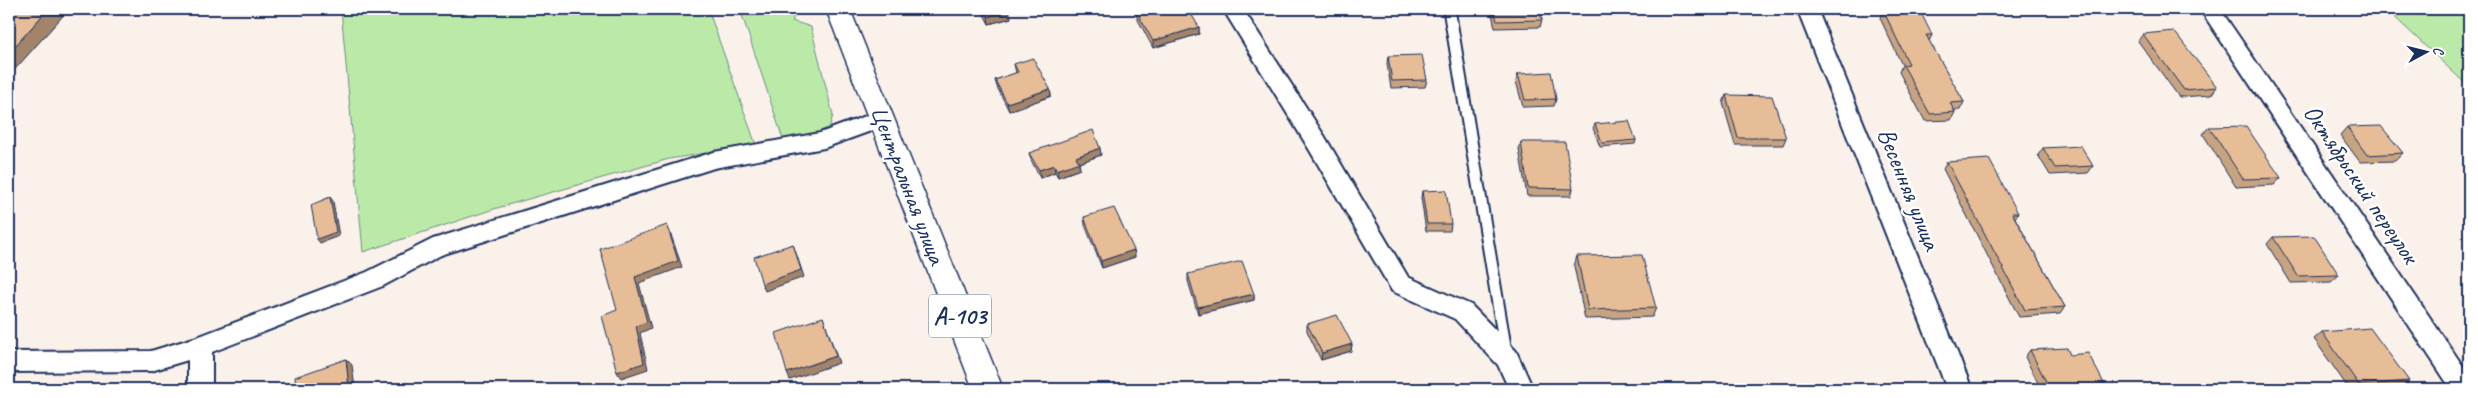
<svg xmlns="http://www.w3.org/2000/svg" width="2478" height="398" viewBox="0 0 2478 398" font-family="Caveat,sans-serif">
<rect width="100%" height="100%" fill="#faf2ea"/>
<filter id="ink" filterUnits="userSpaceOnUse"><feTurbulence type="fractalNoise" baseFrequency=".02" numOctaves="2"/><feDisplacementMap in="SourceGraphic" scale="10" xChannelSelector="R" yChannelSelector="G"/><feConvolveMatrix kernelMatrix="1 2 1 2 8 2 1 2 1" color-interpolation-filters="sRGB"/></filter>
<g filter="url(#ink)">
<g fill="#bbeaa8" stroke="#6b8c83">
<polygon points="341,9 708,9 756,145 669,159 497,208 363,252"/>
<polygon points="740,9 798,9 792,21 811,27 833,115 828,132 806,140 783,139"/>
<polygon points="2386,9 2469,9 2469,87"/>
</g>
<g fill="none" stroke-linecap="round" stroke-linejoin="round">
<defs>
<polyline id="service" points="1449,9 1506,352"/>
<g id="minor">
<polygon points="1223,9 1243,9 1325,137 1408,277 1471,305 1516,351 1533,389 1509,389 1498,365 1455,319 1392,291 1309,149"/>
<polygon points="1797,9 1817,9 1972,389 1947,389"/>
<polygon points="2200,9 2220,9 2469,375 2469,389 2451,389"/>
<polygon points="882,110 890,112 893,118 890,124 824,148 714,168 441,255 383,286 212,352 212,389 188,389 188,360 151,371 9,372 9,352 151,351 197,337 367,272 433,239 714,152 820,133"/>
</g>
<polygon id="primary" points="826,9 850,9 1003,389 973,389"/>
</defs>
<use href="#service" stroke="#1b2f5e" stroke-width="15"/>
<use href="#minor" stroke="#1b2f5e" stroke-width="4"/>
<use href="#primary" stroke="#1b2f5e" stroke-width="3"/>
<use href="#service" stroke="#fff" stroke-width="11"/>
<use href="#minor" fill="#fff" fill-rule="evenodd"/>
<use href="#primary" fill="#fff" fill-rule="evenodd"/>
</g>
<g fill="#c7a382" stroke="#1b2f5e">
<polygon points="981,9 1008,9 1011,18 989,24"/>
<polygon points="1491,9 1539,9 1542,20 1540,27 1495,28"/>
<polygon points="1883,10 1932,35 1929,41 1964,102 1960,110 1954,110 1955,112 1951,120 1925,121 1899,72 1902,65 1880,18"/>
<polygon points="1136,11 1199,27 1199,34 1153,48 1137,18"/>
<polygon points="2143,34 2217,87 2211,95 2179,97 2138,41"/>
<polygon points="1388,56 1427,80 1425,87 1391,88 1387,64"/>
<polygon points="1014,64 1050,89 1051,96 1009,111 997,87 995,80 1016,73"/>
<polygon points="1518,74 1556,99 1554,106 1523,107 1516,81"/>
<polygon points="1726,95 1786,138 1783,145 1735,145 1723,103"/>
<polygon points="1595,124 1636,140 1635,144 1600,147 1593,128"/>
<polygon points="2209,127 2281,178 2274,185 2236,187 2203,134"/>
<polygon points="2347,127 2403,153 2395,161 2360,162 2340,135"/>
<polygon points="1521,142 1573,189 1571,196 1527,196 1519,149"/>
<polygon points="2043,148 2093,166 2088,173 2050,175 2038,155"/>
<polygon points="1029,153 1101,155 1079,163 1080,169 1058,177 1055,172 1040,178 1031,160"/>
<polygon points="1947,162 2018,213 2015,218 2065,307 2060,314 2019,317 1943,169"/>
<polygon points="1422,191 1451,224 1450,231 1426,231 1421,198"/>
<polygon points="1084,217 1134,250 1135,257 1102,268 1085,225"/>
<polygon points="2273,237 2339,275 2331,282 2291,283 2267,244"/>
<polygon points="1577,256 1656,308 1652,317 1585,319 1574,266"/>
<polygon points="1188,274 1254,294 1254,300 1198,314 1188,281"/>
<polygon points="1307,324 1352,344 1351,351 1321,360 1307,331"/>
<polygon points="2322,332 2409,381 2401,388 2382,389 2349,389 2314,339"/>
<polygon points="2030,350 2070,355 2107,389 2041,389 2025,357"/>
</g>
<g fill="#a2846a" stroke="#1b2f5e">
<polygon points="48,9 69,9 9,76 9,53"/>
<polygon points="1009,10 1011,18 989,24 988,17"/>
<polygon points="1199,27 1199,34 1153,48 1153,41"/>
<polygon points="1050,89 1051,96 1009,111 1007,103"/>
<polygon points="1100,148 1101,155 1079,163 1080,169 1058,177 1057,170 1076,157"/>
<polygon points="1054,165 1055,172 1040,178 1039,170"/>
<polygon points="330,197 333,201 339,236 320,243 317,239"/>
<polygon points="667,225 670,232 682,267 639,283 651,328 640,333 648,369 621,378 617,372 636,326 635,277"/>
<polygon points="793,244 804,277 765,291 762,284"/>
<polygon points="1134,250 1135,257 1102,268 1101,261"/>
<polygon points="1254,294 1254,300 1198,314 1198,307"/>
<polygon points="823,317 839,363 790,380 787,373"/>
<polygon points="1352,344 1351,351 1321,360 1322,353"/>
<polygon points="346,359 352,365 355,389 349,389"/>
</g>
<g fill="#e7bd97" stroke="#1b2f5e">
<polygon points="9,9 48,9 9,53"/>
<polygon points="984,9 1008,9 1009,10 988,17"/>
<polygon points="1144,9 1188,9 1199,27 1153,41 1136,11"/>
<polygon points="1494,9 1539,9 1542,20 1497,21"/>
<polygon points="1919,9 1932,35 1926,35 1964,102 1950,103 1955,112 1930,114 1903,65 1909,64 1883,10"/>
<polygon points="2174,31 2217,87 2184,90 2143,34"/>
<polygon points="1422,55 1427,80 1392,81 1388,56"/>
<polygon points="1033,58 1050,89 1007,103 995,80 1018,72 1014,64"/>
<polygon points="1551,72 1556,99 1525,100 1518,74"/>
<polygon points="1726,95 1772,96 1786,138 1738,138"/>
<polygon points="1629,121 1636,140 1602,143 1595,124"/>
<polygon points="2246,126 2281,178 2243,179 2209,127"/>
<polygon points="2381,126 2403,153 2367,155 2347,127"/>
<polygon points="1093,130 1100,148 1076,157 1079,162 1057,170 1054,165 1039,170 1029,153"/>
<polygon points="1521,142 1565,142 1573,189 1528,188"/>
<polygon points="2081,146 2093,166 2055,168 2043,148"/>
<polygon points="1989,159 2018,213 2012,213 2065,307 2025,310 1947,162"/>
<polygon points="1446,190 1451,224 1427,224 1422,191"/>
<polygon points="330,197 336,232 317,239 311,205"/>
<polygon points="1114,208 1134,250 1101,261 1084,217"/>
<polygon points="667,225 678,261 635,277 647,322 636,326 644,363 617,372 602,316 617,310 600,249"/>
<polygon points="2314,236 2339,275 2298,276 2273,237"/>
<polygon points="793,244 801,270 762,284 754,257"/>
<polygon points="1642,255 1656,308 1588,310 1577,256"/>
<polygon points="1242,261 1254,294 1198,307 1188,274"/>
<polygon points="1337,315 1352,344 1322,353 1307,324"/>
<polygon points="823,317 836,356 787,373 776,333"/>
<polygon points="2370,328 2409,381 2359,385 2322,332"/>
<polygon points="2067,348 2070,355 2088,353 2107,389 2050,389 2030,350"/>
<polygon points="346,359 349,389 296,389 295,377"/>
</g>
</g>
<g text-anchor="middle" dominant-baseline="central" stroke-width="5" stroke-linejoin="round" paint-order="stroke">
<rect fill="#fff" stroke="#5f6d8e" stroke-width="1" x="929" y="294.5" width="62" height="43" rx="4"/>
<g font-size="24" font-weight="bold" fill="#1b2f5e">
<text x="960" y="316">А-103</text>
</g>
<g font-size="25" fill="#1b2f5e" stroke="#fff">
<text transform="translate(2361 184) rotate(56)">Октябрьский переулок</text>
<text transform="translate(908 185) rotate(69)">Центральная улица</text>
<text transform="translate(1909 189) rotate(68)">Весенняя улица</text>
</g>
</g>
<rect width="2478" height="398" fill="none" stroke="#fff" stroke-width="30"/>
<rect x="15" y="15" width="2448" height="368" fill="none" stroke="#1b2f5e" stroke-width="2" filter="url(#ink)"/>
<g transform="translate(2426 52) rotate(83)" stroke="#ffffff" stroke-width="4" paint-order="stroke">
<path d="M0-4L9 19L0 12L-9 19Z" fill="#1b2f5e"/>
<text y="-8" font-size="14" font-weight="bold" text-anchor="middle" fill="#1b2f5e">С</text>
</g>
</svg>
